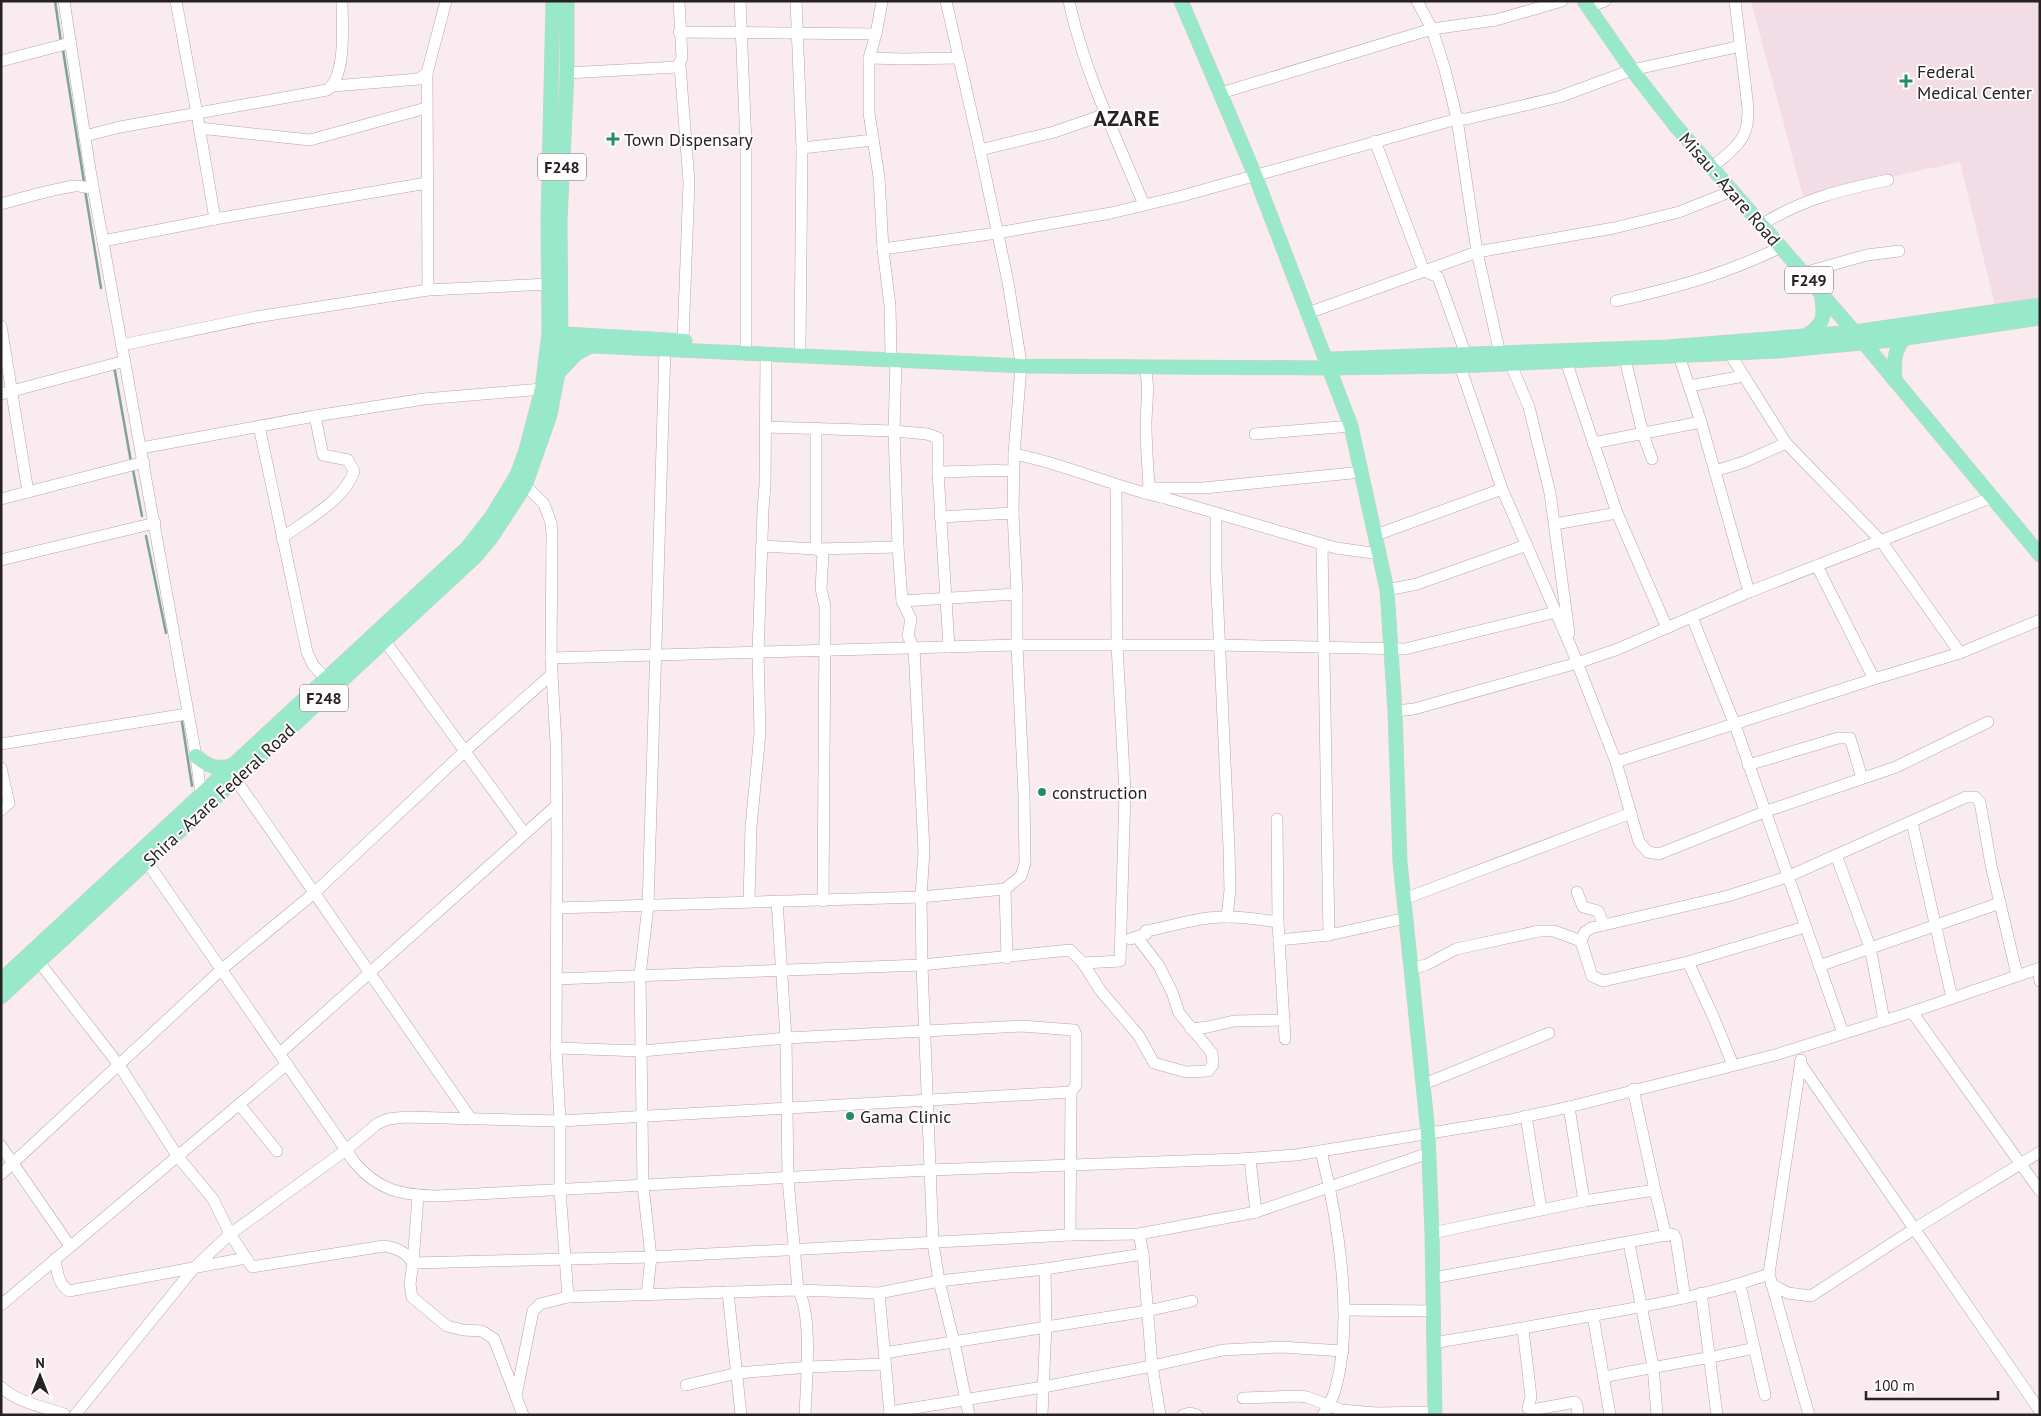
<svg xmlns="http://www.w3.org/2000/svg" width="2041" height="1416" viewBox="0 0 2041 1416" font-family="'PT Sans',sans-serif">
<rect width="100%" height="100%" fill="#faebf1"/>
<polygon fill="#f2dce5" points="1751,1 2040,1 2040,297 1995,305 1960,162 1803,196"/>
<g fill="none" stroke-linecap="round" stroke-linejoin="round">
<g stroke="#7ea492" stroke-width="2.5">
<polyline points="55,1 61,42"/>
<polyline points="63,50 84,182"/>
<polyline points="85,190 101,288"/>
<polyline points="114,366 131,462"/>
<polyline points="133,470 142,516"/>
<polyline points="146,536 166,633"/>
<polyline points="182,722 192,786"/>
</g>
<defs>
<g id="minor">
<polyline points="64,1 90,170 196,756 201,795"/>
<polyline points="176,1 197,114 215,219"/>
<polyline points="740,1 746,145 746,345"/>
<polyline points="796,1 802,148 800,348"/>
<polyline points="882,1 876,34 869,58 869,113 879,177 883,249 890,306 891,354"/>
<polyline points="946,1 980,150 1008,282 1020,357"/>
<path d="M1069 1C1084 72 1117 139 1144 205"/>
<polyline points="1417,1 1432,29 1445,70 1457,119 1477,252 1500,354"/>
<polyline points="1588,7 1605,1"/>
<polyline points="679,32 876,34"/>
<polyline points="869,58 904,59 958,58"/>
<polyline points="1,61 70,43"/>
<polyline points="680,65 689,182 683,340"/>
<polyline points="427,73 428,290"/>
<polyline points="567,73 677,67 682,58 679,1"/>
<polyline points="333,86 419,79 427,73 446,1"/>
<polyline points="1221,93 1432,29 1496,20 1562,1"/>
<polyline points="199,128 310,140 426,108"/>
<path d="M85 136 120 127 327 90C347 76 342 24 342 1"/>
<polyline points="1375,141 1424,271 1438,277 1466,355"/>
<polyline points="802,148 873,140"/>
<polyline points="980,150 1054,132 1106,114"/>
<path d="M1712 168C1722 158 1740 146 1745 132 1748 125 1748 115 1748 108L1735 1"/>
<path d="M1 204C25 197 49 190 74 186 81 185 85 189 93 187"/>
<path d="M1761 225C1802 199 1841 190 1888 180"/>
<polyline points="103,241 215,219 427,183"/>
<polyline points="883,249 997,233 1111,213 1182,196 1457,119 1466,119 1559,97 1632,70 1741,46"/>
<polyline points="1803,273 1867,255 1899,251"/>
<path d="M1616 301C1675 288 1726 274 1781 247"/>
<polyline points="1308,313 1477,252 1614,228 1679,212 1732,191"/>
<polyline points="1,326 28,492"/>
<polyline points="122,345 256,317 428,290 549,284"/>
<polyline points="1730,354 1786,443 1881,541 1960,653"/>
<polyline points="1679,356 1701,422 1749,592"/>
<polyline points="1625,359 1643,434 1652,459"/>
<polyline points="896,360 894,431 898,547 902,601 911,619 908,636 914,648 924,851 921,897 922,965 933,1243 939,1281 954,1342 969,1415"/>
<polyline points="1566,361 1617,513 1667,628"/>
<polyline points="1511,365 1529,407 1550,493 1569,633"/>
<polyline points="1460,366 1502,489 1571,647 1616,762 1639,842 1648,852 1659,854 1764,812 1896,767 1988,722"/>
<path d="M1145 367C1150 386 1146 406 1146 425 1146 446 1148 467 1149 488"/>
<polyline points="1689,386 1744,376"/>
<polyline points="1,394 125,361"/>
<polyline points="259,426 307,652 313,665 326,679"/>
<polyline points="766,427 894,431 927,434 938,438 938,472 949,647"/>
<polyline points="816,428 816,549 823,553 821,589 825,606 825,625 823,901"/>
<polyline points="1255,434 1351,426"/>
<polyline points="1593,443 1701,422"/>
<polyline points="141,448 315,416 424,399 542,389"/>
<path d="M1014 454C1066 464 1114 487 1165 498L1336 548 1380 554"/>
<polyline points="1715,471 1744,462 1786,443"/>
<path d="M938 472C963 472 988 469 1014 471"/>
<polyline points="520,480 544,504 551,523 552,534 551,658 556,743 557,836 556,1048 560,1121 560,1190 568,1297"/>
<polyline points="1144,493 1149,488 1204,488 1362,472"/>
<polyline points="1,499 144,462"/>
<polyline points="1216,513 1216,569 1229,848 1230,890 1227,917"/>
<polyline points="940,517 1013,513"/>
<polyline points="1555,524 1617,513"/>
<polyline points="1376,535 1502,489"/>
<path d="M282 538C306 520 345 500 354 471L348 460 323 455 315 416"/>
<polyline points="1322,544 1329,935"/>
<polyline points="762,546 816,549 898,547"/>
<polyline points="1,560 155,523"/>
<polyline points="1817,566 1874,679"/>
<polyline points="1387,590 1417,584 1527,545"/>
<polyline points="902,601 1017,594"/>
<polyline points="1692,617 1735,725 1843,1033"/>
<polyline points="385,641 524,833"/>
<polyline points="551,658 1017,645 1219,645 1405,649 1556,612"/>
<polyline points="1395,711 1414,709 1577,663 1618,649 1749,592 1993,497"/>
<polyline points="1,744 187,714"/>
<polyline points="1616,762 1874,679 1960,653 2040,620"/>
<polyline points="1748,765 1838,738 1850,738 1862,778"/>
<polyline points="1,768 9,803 1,810"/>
<polyline points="236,780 471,1119"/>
<polyline points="1277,819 1278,922 1285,1039"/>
<polyline points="1912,822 1952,998"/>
<polyline points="1836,855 1870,947 1884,1020"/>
<path d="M147 862 355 1163C379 1191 402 1195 437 1196L930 1170 1239 1159 1296 1155 1510 1120 1569 1107 1775 1055 1912 1012 2040 968"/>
<polyline points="1005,889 1007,958"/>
<polyline points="1577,892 1583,907 1598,911 1604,925"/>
<polyline points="1404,899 1631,813"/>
<polyline points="749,901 751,827 760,733 758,653 763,510 765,485 766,354"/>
<path d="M777 901 786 1038 788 1179 798 1290C813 1314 806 1385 805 1415"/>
<polyline points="557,908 921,897 1005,889 1021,876 1025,863 1024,796 1017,645 1017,594 1013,513 1014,454 1021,366"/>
<polyline points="1805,927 1688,962 1603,981 1592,976 1581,941 1585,932 1591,928 1728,896 1787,877 1966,797 1975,797 1980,802 1991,865 2017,975"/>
<path d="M1130 939 1146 934V931C1163 928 1179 923 1196 920 1223 914 1251 918 1278 922"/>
<polyline points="1279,940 1329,935 1406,918"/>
<path d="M39 962 119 1065 178 1157 213 1199 230 1234 252 1267 384 1246C397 1248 406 1252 413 1263L418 1196"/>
<polyline points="1688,962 1713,1016 1733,1065"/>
<polyline points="1083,963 1120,961 1125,792 1117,645 1116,485"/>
<polyline points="1819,966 2000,903"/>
<polyline points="1412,968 1426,965 1456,949 1539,931 1554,931 1581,941"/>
<polyline points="2038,969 2040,981"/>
<polyline points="556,979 922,965 1070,950 1083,963 1100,990 1139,1036 1154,1063 1186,1072 1208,1071 1213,1065 1212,1053 1179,1013 1172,992 1159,966 1137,937"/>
<polyline points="1912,1012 2040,1191"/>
<polyline points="1191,1029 1208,1027 1234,1021 1284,1020"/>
<polyline points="556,1048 642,1051 786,1038 1021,1026 1074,1030 1076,1035 1076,1085 1071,1092 1070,1235"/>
<polyline points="280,1053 557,805"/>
<polyline points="1801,1060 1769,1274 1809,1415"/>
<polyline points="1800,1063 2040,1411"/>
<polyline points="1424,1084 1549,1033"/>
<polyline points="1633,1089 1655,1190 1666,1236"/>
<polyline points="239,1104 277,1151"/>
<polyline points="1569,1107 1584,1201"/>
<polyline points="1526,1116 1541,1209"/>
<polyline points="1,1146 70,1246"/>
<path d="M1321 1151C1338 1219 1354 1319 1336 1387 1334 1397 1328 1406 1323 1415"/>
<polyline points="1250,1159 1256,1212"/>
<polyline points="1,1174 222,969 313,894 465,751 552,674"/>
<polyline points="1432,1233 1584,1201 1655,1190"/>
<polyline points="1139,1234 1143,1254 1152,1366 1160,1415"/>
<polyline points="1629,1243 1653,1366 1657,1415"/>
<path d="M55 1259C57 1271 58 1284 69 1291L246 1258"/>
<polyline points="1433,1278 1671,1234 1674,1235 1676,1239 1685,1298"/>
<polyline points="1771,1284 1788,1293 1811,1296 1914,1229 2040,1152"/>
<polyline points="1740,1285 1765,1395"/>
<polyline points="728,1292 741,1415"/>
<polyline points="879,1293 890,1415"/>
<polyline points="1701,1293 1717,1415"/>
<polyline points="647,1295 651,1257 643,1186 640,975 648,906 665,349"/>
<polyline points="1,1305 287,1064"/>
<polyline points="1344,1310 1433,1311"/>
<polyline points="1593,1316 1610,1415"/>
<polyline points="1523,1329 1531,1397 1528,1408 1532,1410 1575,1402 1577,1405 1578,1415"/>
<path d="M1433 1343C1487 1334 1541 1325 1595 1315 1653 1305 1713 1294 1769 1274"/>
<polyline points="884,1353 1147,1311 1192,1301"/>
<path d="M1604 1377C1654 1366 1704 1360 1754 1348"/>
<polyline points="686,1385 738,1373 808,1367 885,1364"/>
<path d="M1 1387C16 1402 44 1407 64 1414"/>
<polyline points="516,1396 533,1311 540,1304 568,1297 798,1290 879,1293 939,1281 1045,1269 1143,1254"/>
<polyline points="1243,1398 1299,1396 1307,1397 1341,1410 1376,1413 1435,1412"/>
<polyline points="890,1412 1043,1387 1152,1366 1223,1350 1281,1347 1343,1351"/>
<polyline points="75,1415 193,1269 230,1234 346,1150 377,1124 388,1119 406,1117 560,1121 1071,1092"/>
<polyline points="523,1415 494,1339 482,1331 463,1330 447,1326 412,1297 410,1284 413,1263 651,1257 1070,1235 1139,1234 1256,1212 1429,1153"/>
<polyline points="1042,1415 1046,1326 1045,1269"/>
<polyline points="1183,1415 1190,1413 1197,1415"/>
</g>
<g id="major">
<polyline points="1181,1 1255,175 1351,426 1387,590 1395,711 1400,862 1428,1133 1432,1233 1435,1415"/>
<polyline points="1584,1 1632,70 1674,124 1864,343 2040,555"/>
<polyline points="549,333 685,341"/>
<path d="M1807 335C1825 324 1825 315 1821 294"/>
<polyline points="548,344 1021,366 1328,368 1460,366 1777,351 1893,340 2040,318"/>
<polyline points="1331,359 1667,347 1854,332 2040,305"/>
<polyline points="558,373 576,354 592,345"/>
<path d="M1895 381C1894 364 1893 350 1905 338"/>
<path d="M196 756C208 767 218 770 234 765"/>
<polyline points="1,980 467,548 492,516 517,475 526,450 542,389 549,333 548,220 553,1"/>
<polyline points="1,997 476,556 491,538 525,486 550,415 558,373 561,345 560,221 567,73 567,1"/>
</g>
</defs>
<use href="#minor" stroke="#b2a5aa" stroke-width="12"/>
<use href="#major" stroke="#cfcecf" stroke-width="15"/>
<use href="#minor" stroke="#fff" stroke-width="11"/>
<use href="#major" stroke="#98e9ca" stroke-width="14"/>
</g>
<g fill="#268c67" stroke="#fffcfd" stroke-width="2">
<path d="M1903.5 73.5h5v5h5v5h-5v5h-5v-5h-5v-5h5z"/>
<path d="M610.5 131.5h5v5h5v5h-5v5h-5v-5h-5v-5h5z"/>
<circle cx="1042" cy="792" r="5"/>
<circle cx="850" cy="1116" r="5"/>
</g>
<g text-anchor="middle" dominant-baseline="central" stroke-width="4" stroke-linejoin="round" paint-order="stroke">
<g fill="#fffcfd" stroke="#676364" stroke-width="1">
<rect x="538" y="153.5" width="48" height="27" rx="4"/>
<rect x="1785" y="266.5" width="48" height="27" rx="4"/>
<rect x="300" y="684.5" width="48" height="27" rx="4"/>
</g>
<g font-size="16" font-weight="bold" fill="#262123">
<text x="562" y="167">F248</text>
<text x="1809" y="280">F249</text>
<text x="324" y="698">F248</text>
</g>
<g font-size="18" fill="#262123" stroke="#fffcfd" text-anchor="start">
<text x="1917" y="71">Federal<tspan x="1917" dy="21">Medical Center</tspan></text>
<text x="624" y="139">Town Dispensary</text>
<text x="1052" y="792">construction</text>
<text x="860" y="1116">Gama Clinic</text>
</g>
<g font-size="18" fill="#262123" stroke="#fffcfd">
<text transform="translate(1730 189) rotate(49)">Misau - Azare Road</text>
<text transform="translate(219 795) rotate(-43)">Shira - Azare Federal Road</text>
</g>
<g font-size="22" font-weight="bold" letter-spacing="1" fill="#262123" stroke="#fffcfd">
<text x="1127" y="118">AZARE</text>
</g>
</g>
<rect width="2041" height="1416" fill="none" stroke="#262123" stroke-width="5"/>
<g transform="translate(40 1376)" stroke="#fffcfd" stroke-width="4" paint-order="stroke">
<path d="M0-4L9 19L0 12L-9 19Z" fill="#262123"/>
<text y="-8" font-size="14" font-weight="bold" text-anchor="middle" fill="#262123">N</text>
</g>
<path d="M1866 1391v8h132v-8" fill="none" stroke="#262123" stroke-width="2.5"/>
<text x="1874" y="1391" font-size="15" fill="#262123" stroke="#fffcfd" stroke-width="4" paint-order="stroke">100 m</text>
</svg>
